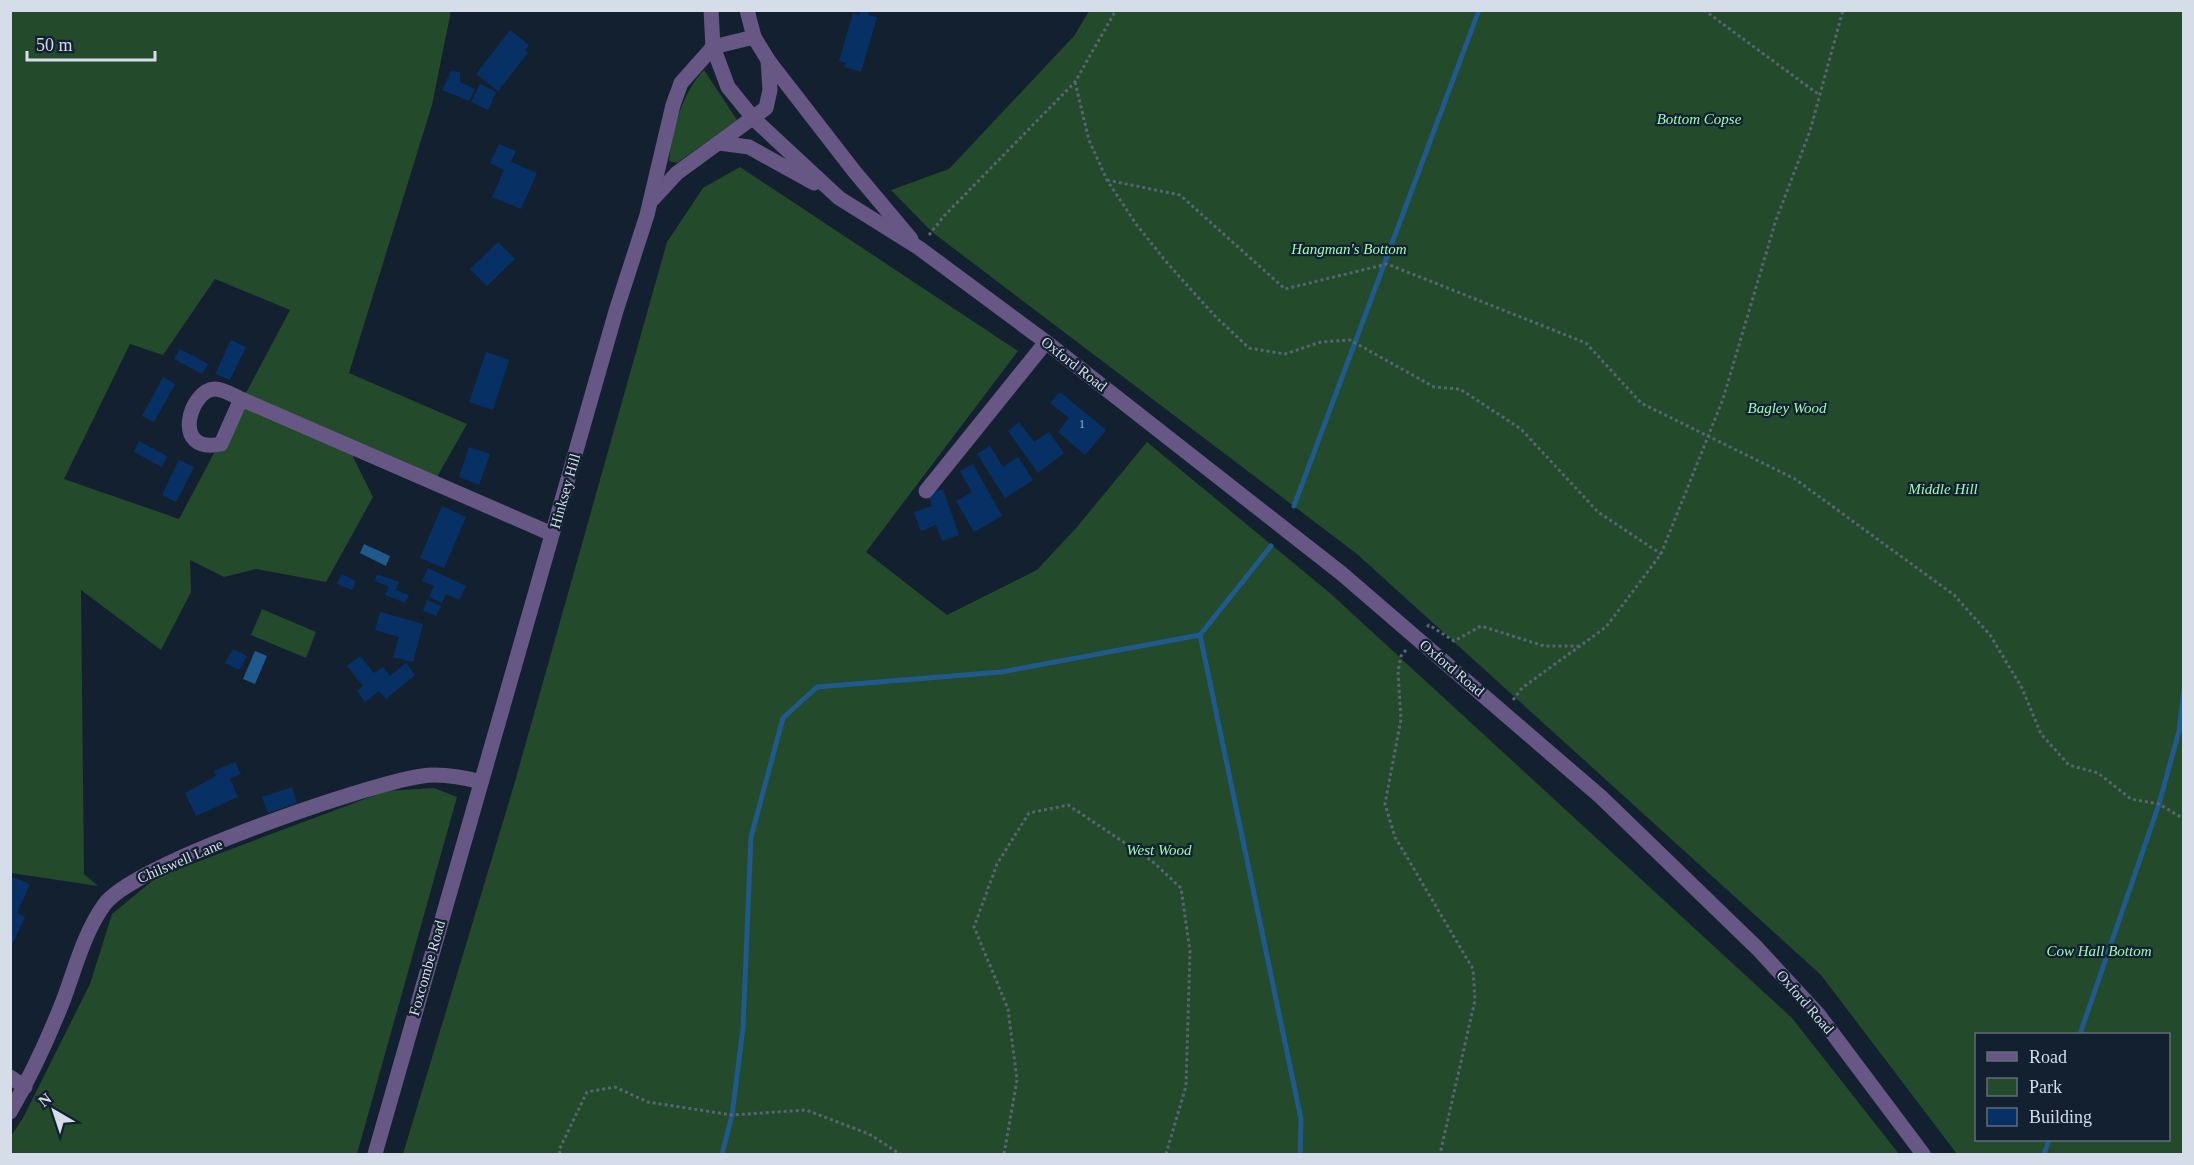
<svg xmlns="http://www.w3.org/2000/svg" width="2194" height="1165" viewBox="0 0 2194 1165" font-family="Georgia,serif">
<rect width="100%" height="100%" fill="#132030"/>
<g fill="#224a2b" fill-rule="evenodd">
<path d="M11 11H451L432 105 349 373 467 424 437 477 361 443 353 457 373 497 326 582 256 569 224 577 190 560 191 592 161 650 81 590 84 874 98 886 11 873ZM215 279 290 310 179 519 64 479 130 344 163 355Z"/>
<path d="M1089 11H2183V1154H1957L1821 975 1357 554 932 232 891 190 949 169 1074 36ZM1976 1034H2168V1140H1976Z"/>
<path d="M704 70 737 120 677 163 669 161C672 130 682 93 704 70Z"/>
<polygon points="740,167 1018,351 866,552 947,615 1037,570 1077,527 1147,442 1331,594 1792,1018 1899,1154 403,1154 514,785 667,242 703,188"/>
<polygon points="262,609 316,632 306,658 251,635"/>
<polygon points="434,788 457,797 357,1154 11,1154 11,1136 23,1118 90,984 112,914 157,877 386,791"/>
</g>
<g fill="#20598b">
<polygon points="364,544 390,556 386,566 360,553"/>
<polygon points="255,651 267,656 255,684 243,679"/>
</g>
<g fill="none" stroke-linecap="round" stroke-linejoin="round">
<g stroke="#20598b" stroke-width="5">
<polyline points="1294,506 1479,10"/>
<polyline points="1271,546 1200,635 1301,1119 1300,1154"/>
<polyline points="2080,1034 2159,804 2179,731 2184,689"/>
<polyline points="722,1154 732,1115 743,1028 751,837 783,718 817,687 1001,672 1200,635"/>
<polyline points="2044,1154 2049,1140"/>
</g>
</g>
<g fill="#073164">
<polygon points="861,10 870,10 868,15 877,17 861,72 845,67 846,63 839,61 853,13 859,15"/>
<polygon points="510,30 529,45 525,50 528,53 498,91 476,74"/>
<polygon points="451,71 460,72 460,82 475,89 469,101 442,90"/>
<polygon points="480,84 496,92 488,110 471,102"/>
<polygon points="499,144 516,151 511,162 537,173 521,209 492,197 504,170 490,163"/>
<polygon points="498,242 515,259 487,286 470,269"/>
<polygon points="231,340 246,347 230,380 215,374"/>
<polygon points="180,349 208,364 202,374 174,359"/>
<polygon points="486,352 509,360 493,410 469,402"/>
<polygon points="163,377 175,384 154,422 142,416"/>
<polygon points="1060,392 1106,430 1085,455 1058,432 1069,418 1050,403"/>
<polygon points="1019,422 1034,442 1049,432 1064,453 1038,473 1008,431"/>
<polygon points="139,441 167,456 162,467 134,452"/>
<polygon points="990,446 1003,467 1018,457 1033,480 1005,498 977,454"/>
<polygon points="469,447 490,454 479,485 459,477"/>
<polygon points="179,460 194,467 176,502 162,495"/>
<polygon points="973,464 1002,516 974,532 956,501 972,492 960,471"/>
<polygon points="943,489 959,535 942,541 936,525 921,531 914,512 932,506 928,494"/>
<polygon points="442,506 466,517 444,568 420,558"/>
<polygon points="428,568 466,586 459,600 446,594 442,603 429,597 434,586 422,581"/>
<polygon points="342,574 356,581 352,590 337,584"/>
<polygon points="377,574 399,582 396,590 409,595 405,603 385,595 389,587 375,581"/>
<polygon points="427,600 441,606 436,616 423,611"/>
<polygon points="380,612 423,624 413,662 393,657 399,637 375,630"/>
<polygon points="233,649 247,656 239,670 225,663"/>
<polygon points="360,656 374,673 383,667 390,676 406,663 415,675 386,699 379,691 365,702 357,691 363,686 347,666"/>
<polygon points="235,762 241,774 230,779 238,797 196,816 185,793 216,776 214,771"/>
<polygon points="292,787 297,803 268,813 262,797"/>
<polygon points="10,876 30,884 17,913 25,917 10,949"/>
</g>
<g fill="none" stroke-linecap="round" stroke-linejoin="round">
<g stroke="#596473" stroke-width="3" stroke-dasharray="3 3" stroke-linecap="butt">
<polyline points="1704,10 1818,94"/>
<polyline points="1075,82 1089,140 1107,180 1136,224 1168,264 1215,316 1249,348 1285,354 1321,342 1350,340 1434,387 1460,389 1521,429 1598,512 1661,554"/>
<polyline points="1107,180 1180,195 1285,289 1387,264 1586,343 1641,403 1795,479 1954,595 1990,635 2022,688 2041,734 2069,765 2098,773 2131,799 2159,804 2184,819"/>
<polyline points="929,235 944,216 1075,82 1116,10"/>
<polyline points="1427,627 1429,625 1454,641 1481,626 1544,646 1579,646"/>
<polyline points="1406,650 1401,656 1398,672 1401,719 1385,804 1395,837 1473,969 1475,1000 1440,1154"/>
<polyline points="1513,700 1522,688 1606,627 1661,554 1723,399 1776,220 1810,131 1843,10"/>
<polyline points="560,1154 559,1150 587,1092 615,1087 648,1102 732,1115 806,1110 869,1134 900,1154"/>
<polyline points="1004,1154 1017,1080 1008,1009 974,927 997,864 1029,813 1068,805 1152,861 1181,888 1190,951 1186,1086 1166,1154"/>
</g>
<g stroke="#675784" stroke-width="15">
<polyline points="711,10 713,47 728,87 754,119 839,198 919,248 1046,342 1341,573 1601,797 1757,948 1818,1014 1923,1154"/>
<polyline points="747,10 754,37 768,60 854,171 911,239"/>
<polyline points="719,143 749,147 814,183"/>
<polyline points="653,199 677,173 766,108 770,90 768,60"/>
<path d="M241 399 221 444C170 455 190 389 215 389 223 389 233 395 241 399L552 534"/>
<polyline points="926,491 1046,342"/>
<polyline points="10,1077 25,1087"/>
<path d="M10 1112C31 1076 48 1039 63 1001 75 969 84 933 104 905 133 864 367 784 422 776 442 773 462 777 481 782"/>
<polyline points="375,1154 616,311 647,215 673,105 681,83 713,47 754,37"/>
</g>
</g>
<g text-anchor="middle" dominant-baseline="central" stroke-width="4.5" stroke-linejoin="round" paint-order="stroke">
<g font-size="12" fill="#a2b2c8">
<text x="1082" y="424">1</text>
</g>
<g font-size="15" font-style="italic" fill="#a1fab2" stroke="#132030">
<text x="1699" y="119">Bottom Copse</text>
<text x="1349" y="249">Hangman's Bottom</text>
<text x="1787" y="408">Bagley Wood</text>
<text x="1943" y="489">Middle Hill</text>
<text x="1159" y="850">West Wood</text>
<text x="2099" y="951">Cow Hall Bottom</text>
</g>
<g font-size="15" fill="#d5dde9" stroke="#132030">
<text transform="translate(1074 364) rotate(38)">Oxford Road</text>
<text transform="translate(565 491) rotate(-74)">Hinksey Hill</text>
<text transform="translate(1452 668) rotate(40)">Oxford Road</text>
<text transform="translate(180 861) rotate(-23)">Chilswell Lane</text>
<text transform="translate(427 968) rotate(-74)">Foxcombe Road</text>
<text transform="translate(1805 1002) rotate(49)">Oxford Road</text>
</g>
</g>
<rect width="2194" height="1165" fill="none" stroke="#d5dde9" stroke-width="24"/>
<rect x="1975" y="1033" width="195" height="108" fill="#132030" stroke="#616c7a" stroke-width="1.5"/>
<rect x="1987" y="1052" width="30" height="9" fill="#675784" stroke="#616c7a" stroke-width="1.5"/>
<text x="2029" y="1063" font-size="18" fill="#d5dde9">Road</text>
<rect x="1987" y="1078" width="30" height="18" fill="#224a2b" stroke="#616c7a" stroke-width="1.5"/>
<text x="2029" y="1093" font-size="18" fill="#d5dde9">Park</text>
<rect x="1987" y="1108" width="30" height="18" fill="#073164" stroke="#616c7a" stroke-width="1.5"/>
<text x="2029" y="1123" font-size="18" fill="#d5dde9">Building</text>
<g transform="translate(54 1111) rotate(321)" stroke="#132030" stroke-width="4.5" paint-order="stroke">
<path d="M0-4.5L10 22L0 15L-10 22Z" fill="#d5dde9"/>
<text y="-9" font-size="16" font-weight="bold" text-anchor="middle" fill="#d5dde9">N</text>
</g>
<path d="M27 51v9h128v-9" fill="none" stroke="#d5dde9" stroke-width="3"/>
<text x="36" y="51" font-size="18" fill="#d5dde9" stroke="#132030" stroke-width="4.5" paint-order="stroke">50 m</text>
</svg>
